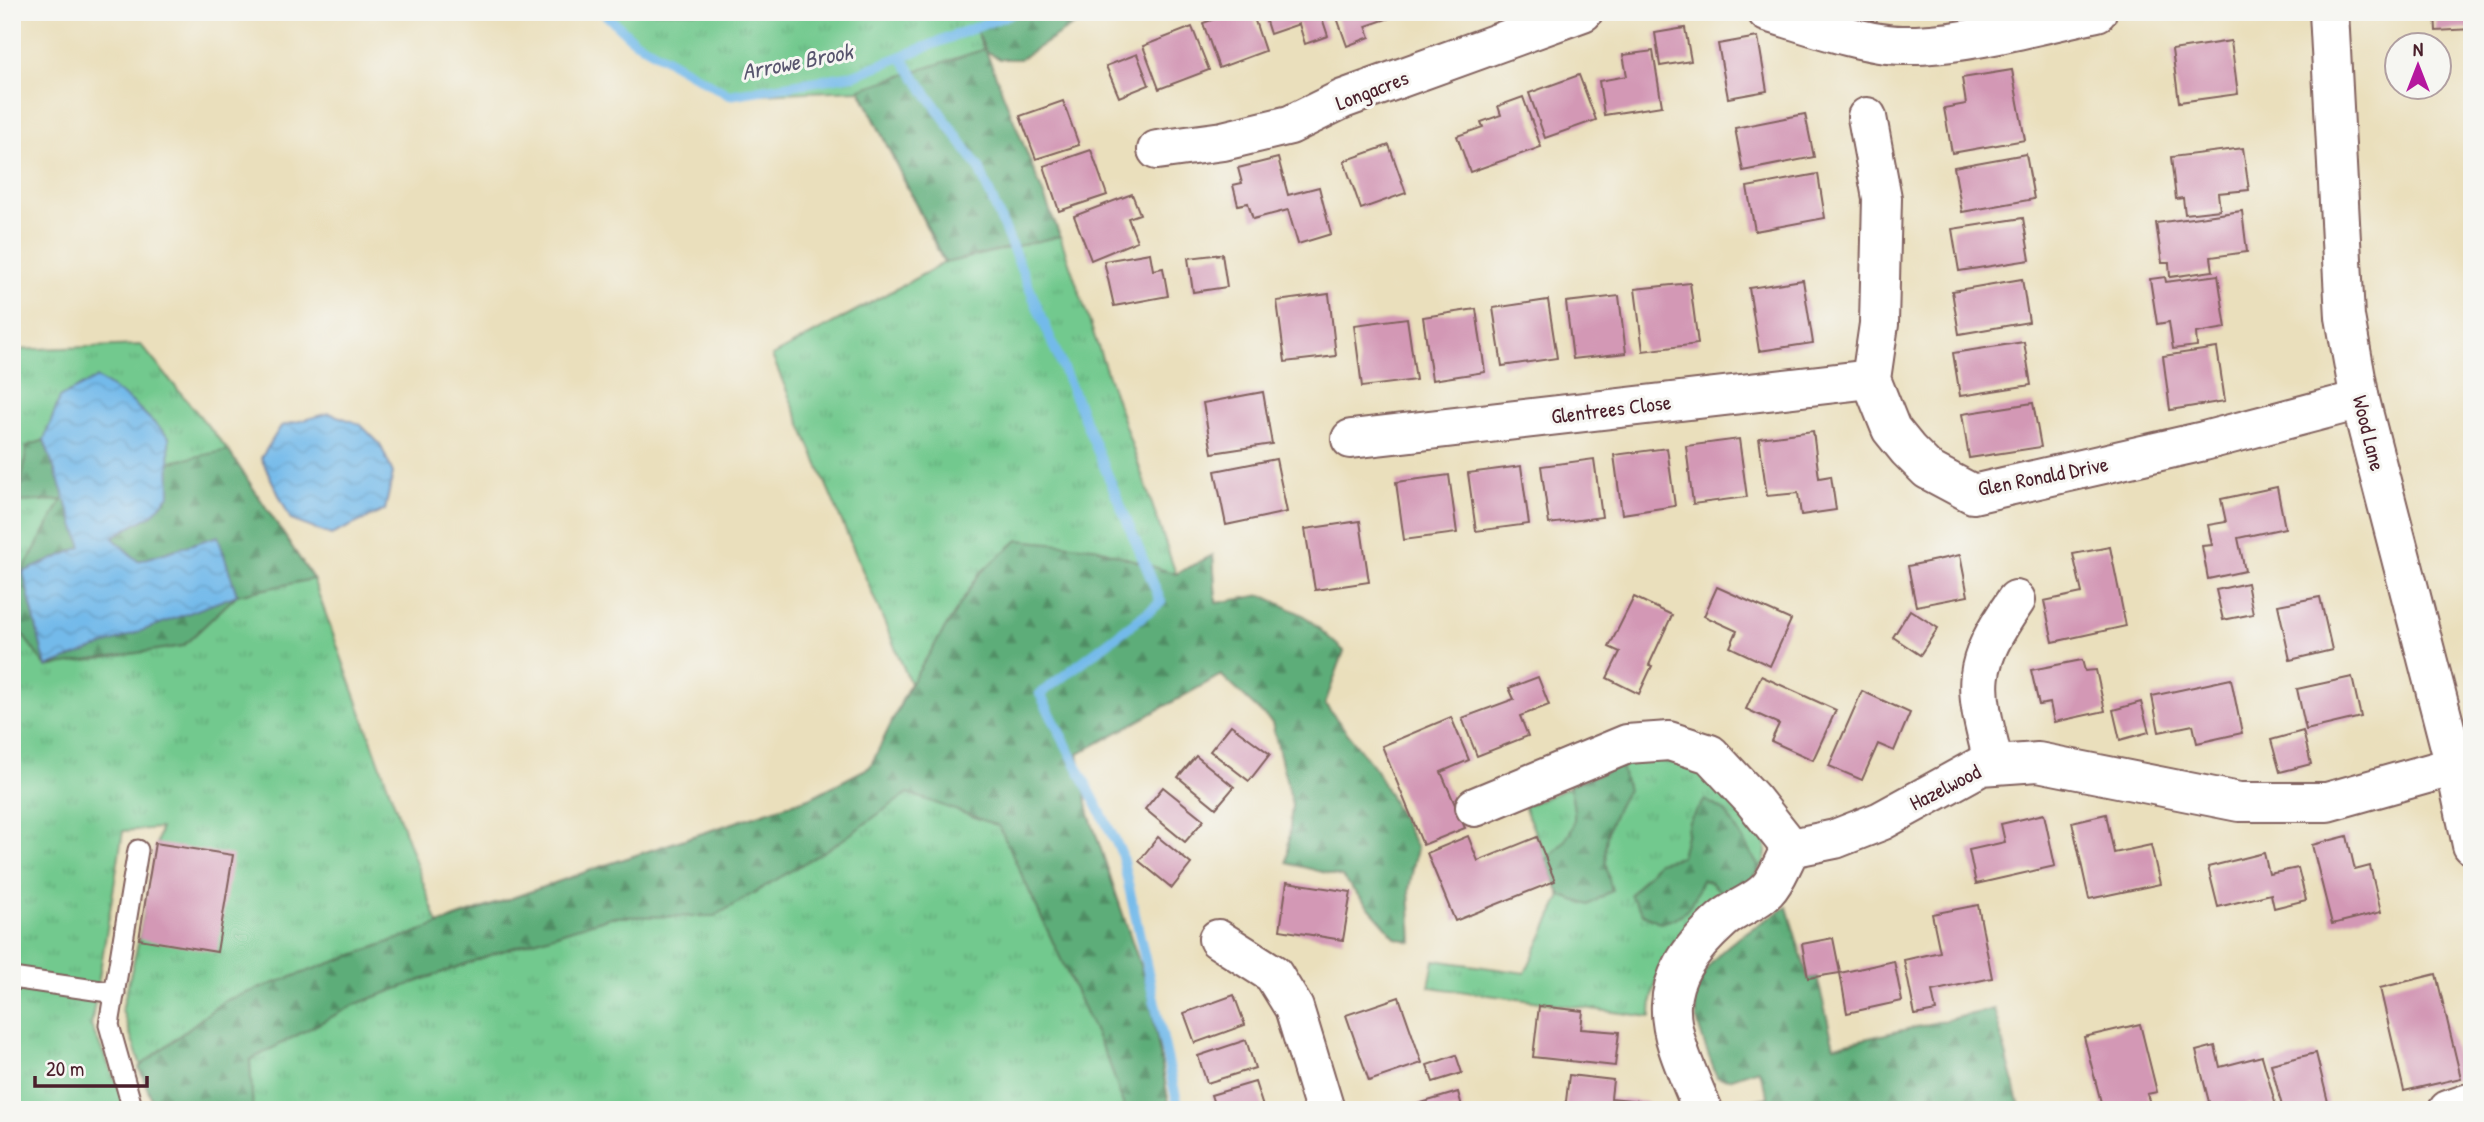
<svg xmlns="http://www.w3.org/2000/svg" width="2484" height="1122" viewBox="0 0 2484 1122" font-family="'Patrick Hand',sans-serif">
<defs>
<pattern id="grass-tufts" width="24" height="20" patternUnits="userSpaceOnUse" patternTransform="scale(1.75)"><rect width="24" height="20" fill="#72c98e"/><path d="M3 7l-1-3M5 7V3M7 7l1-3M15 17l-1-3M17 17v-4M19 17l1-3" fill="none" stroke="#64ac7b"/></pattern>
<pattern id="forest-firs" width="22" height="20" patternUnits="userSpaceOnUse" patternTransform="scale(1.75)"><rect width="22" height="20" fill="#5dad79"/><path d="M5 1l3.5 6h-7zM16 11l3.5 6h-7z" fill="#4f8c63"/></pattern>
<pattern id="water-waves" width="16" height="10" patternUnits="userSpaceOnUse" patternTransform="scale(1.75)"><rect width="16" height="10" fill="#73baea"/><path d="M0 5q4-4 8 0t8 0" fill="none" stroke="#659fc9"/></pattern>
</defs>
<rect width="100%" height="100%" fill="#f6f6f2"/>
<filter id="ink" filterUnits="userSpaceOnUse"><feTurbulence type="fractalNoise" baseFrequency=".0143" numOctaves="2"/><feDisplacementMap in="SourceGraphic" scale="14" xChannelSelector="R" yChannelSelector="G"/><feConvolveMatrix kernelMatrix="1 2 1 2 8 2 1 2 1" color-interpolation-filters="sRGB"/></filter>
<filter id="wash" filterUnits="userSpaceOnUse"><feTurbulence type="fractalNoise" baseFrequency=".00686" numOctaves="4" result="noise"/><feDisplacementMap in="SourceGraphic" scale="28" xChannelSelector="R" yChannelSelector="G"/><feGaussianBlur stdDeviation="1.57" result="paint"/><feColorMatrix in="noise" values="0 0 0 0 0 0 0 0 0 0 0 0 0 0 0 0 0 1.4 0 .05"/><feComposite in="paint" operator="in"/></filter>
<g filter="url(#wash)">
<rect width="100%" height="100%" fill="#eadfbc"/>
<g fill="url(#grass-tufts)" stroke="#5e745c" stroke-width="2">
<polygon points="603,12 1015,12 975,28 1060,236 1176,574 1213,555 1221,675 1078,754 1089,814 1148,989 1170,1110 156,1110 122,1010 139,939 160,828 123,831 91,1026 129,1110 12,1110 12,350 141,345 228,450 313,579 438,924 597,868 812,797 871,767 910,683 772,356 944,263 860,90 729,95 633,40"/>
<path d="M1670 759 1702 769 1766 840C1766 847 1767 856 1764 862 1757 879 1739 889 1725 899 1682 927 1651 965 1651 1017L1429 987 1434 960 1525 973 1561 896 1524 806 1635 761Z"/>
</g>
<g fill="url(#forest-firs)" stroke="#546652" stroke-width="2">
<polygon points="1015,12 1103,12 1074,25 1020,59 1000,59 986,51 1060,236 945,263 860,89 985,49 975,28"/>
<polygon points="92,424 161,464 228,450 313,579 237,595 183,646 46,667 12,620 12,590 62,500 19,502 27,446"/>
<polygon points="1018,540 1093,547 1176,574 1213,555 1216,603 1262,595 1305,616 1344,651 1325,704 1376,770 1417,848 1409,889 1412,942 1396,938 1342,877 1287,863 1292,804 1272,723 1221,675 1078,754 1089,814 1148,989 1170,1110 1125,1110 1110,1065 999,826 908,793 838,843 715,916 611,917 493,954 356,1004 250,1060 253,1110 156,1110 139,1067 224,1001 597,868 812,797 870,767 911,683 979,574"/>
<path d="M1621 766 1627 790C1606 824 1599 850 1612 890L1589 905 1561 896 1546 860C1576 830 1579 827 1569 785Z"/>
<path d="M1705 800 1725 811 1760 868 1749 883 1727 897 1710 882 1702 880C1693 906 1687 916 1661 923L1643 914 1630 895 1658 862 1681 857 1689 821Z"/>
<path d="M1787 907 1808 978 1817 977 1834 1046 1994 1009 2021 1110H1742L1750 1101 1769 1097 1758 1069 1729 1079 1717 1077C1709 1056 1691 1016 1696 994 1706 951 1753 928 1787 907Z"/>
</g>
<g fill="url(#water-waves)" stroke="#5e6c8a" stroke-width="2">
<polygon points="97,378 131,401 169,437 170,494 152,515 112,537 138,561 218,536 237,595 46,667 23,572 82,547 44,440 60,397"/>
<polygon points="329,413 360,424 380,444 393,473 385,510 331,535 291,520 261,458 281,426"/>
</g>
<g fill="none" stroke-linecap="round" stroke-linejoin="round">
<g stroke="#73baea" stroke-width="10">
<polyline points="603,12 633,40 729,95 854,75 1015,12"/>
<polyline points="901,57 979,168 1161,602 1040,694 1121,852 1179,1110"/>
</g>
</g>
<g id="blocks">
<g fill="#d398b5">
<polygon points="1234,12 1252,12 1265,51 1219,68 1203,23"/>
<polygon points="1263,12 1320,12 1328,36 1305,44 1299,24 1270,34"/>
<polygon points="1335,12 1403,12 1404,13 1366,26 1370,37 1347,46"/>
<polygon points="2435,12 2472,12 2472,29 2436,31"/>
<polygon points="1192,27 1209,70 1159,89 1143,46"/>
<polygon points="1685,28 1691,61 1660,66 1655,33"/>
<polygon points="1758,37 1767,91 1728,98 1718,44"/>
<polygon points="2231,41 2238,94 2179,102 2172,50"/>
<polygon points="1653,51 1662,106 1604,115 1599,81 1627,76 1623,55"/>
<polygon points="1137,54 1149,85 1119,97 1106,66"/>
<polygon points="2012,70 2025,140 1952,153 1944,108 1966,104 1962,78"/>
<polygon points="1579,75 1596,120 1545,138 1529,93"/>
<polygon points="1523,97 1541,147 1470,172 1457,136 1483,127 1481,122 1501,115 1498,106"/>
<polygon points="1063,101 1079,145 1036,159 1020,116"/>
<polygon points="1805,114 1814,157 1743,171 1735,128"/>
<polygon points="1389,145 1406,193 1361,209 1344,161"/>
<polygon points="2243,148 2249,190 2218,193 2220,210 2185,214 2183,198 2176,199 2171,157"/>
<polygon points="1091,150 1107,195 1059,211 1044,166"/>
<polygon points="2026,154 2034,199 1962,212 1954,167"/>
<polygon points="1278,158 1288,195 1319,187 1331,234 1298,244 1288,210 1253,219 1248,203 1238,205 1233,185 1242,183 1238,168"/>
<polygon points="1818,174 1825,218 1755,231 1747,187"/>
<polygon points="1132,194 1140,214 1128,218 1137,241 1091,260 1074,216"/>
<polygon points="2242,211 2247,252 2211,257 2213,271 2170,277 2169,263 2162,263 2156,223"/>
<polygon points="2023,218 2030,260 1959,271 1952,229"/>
<polygon points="1150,253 1153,270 1163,268 1168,296 1114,306 1104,261"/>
<polygon points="1222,254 1227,287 1193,292 1188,258"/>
<polygon points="2218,275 2226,328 2196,333 2197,346 2173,349 2169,322 2157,324 2150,279 2165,277 2166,282"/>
<polygon points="2022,279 2029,322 1959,334 1952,291"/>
<polygon points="1803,280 1813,343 1759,351 1749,288"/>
<polygon points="1690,283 1698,344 1643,351 1635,289"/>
<polygon points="1329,294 1336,356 1285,362 1277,301"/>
<polygon points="1619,296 1626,353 1573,359 1566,302"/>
<polygon points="1548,300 1557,358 1502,366 1493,308"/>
<polygon points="1476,309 1485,372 1432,380 1423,317"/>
<polygon points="1407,318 1416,380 1362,387 1354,325"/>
<polygon points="2024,342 2031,385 1960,396 1953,353"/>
<polygon points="2217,348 2225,401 2170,410 2163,356"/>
<polygon points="1263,392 1272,444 1212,453 1203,403"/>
<polygon points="2033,403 2041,447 1969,458 1962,414"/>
<polygon points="1813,431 1819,478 1831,476 1836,510 1801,515 1798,493 1767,496 1759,438"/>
<polygon points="1739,439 1747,497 1693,504 1686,446"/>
<polygon points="1667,448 1675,506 1622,514 1614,455"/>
<polygon points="1276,459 1287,512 1226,525 1215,471"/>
<polygon points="1594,459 1602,517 1549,524 1541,466"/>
<polygon points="1521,466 1529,524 1476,531 1468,473"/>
<polygon points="1449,475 1457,533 1404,540 1396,482"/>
<polygon points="2277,487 2285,528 2238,538 2245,571 2208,579 2202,546 2212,545 2208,525 2226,522 2221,499"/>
<polygon points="1360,521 1369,582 1315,590 1305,529"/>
<polygon points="2110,547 2126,626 2053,642 2044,601 2082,593 2073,554"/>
<polygon points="1960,555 1968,596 1916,606 1908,566"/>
<polygon points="2247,583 2253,614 2223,620 2216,590"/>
<polygon points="1717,587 1791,620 1770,666 1730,647 1737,631 1704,616"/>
<polygon points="1634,597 1672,615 1649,665 1652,666 1639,694 1607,678 1620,652 1609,647"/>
<polygon points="2320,597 2332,650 2290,660 2278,605"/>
<polygon points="1910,610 1938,628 1920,655 1893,637"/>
<polygon points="2082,660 2085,671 2096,670 2105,711 2054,722 2050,703 2039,705 2031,670"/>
<polygon points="1761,676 1836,710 1813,760 1771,741 1779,724 1746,709"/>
<polygon points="1538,677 1549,705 1520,716 1528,736 1477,756 1462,718 1514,699 1509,688"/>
<polygon points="2352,677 2361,717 2306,730 2297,689"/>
<polygon points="2231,679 2242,733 2197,743 2193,725 2159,732 2152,696"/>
<polygon points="1862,691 1910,713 1894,751 1878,744 1862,780 1829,766"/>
<polygon points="2141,702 2149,732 2120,740 2113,710"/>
<polygon points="1451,717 1469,760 1441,772 1465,828 1423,845 1382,746"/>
<polygon points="1231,725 1270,754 1249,781 1210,751"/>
<polygon points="2303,731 2311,764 2280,772 2271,740"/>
<polygon points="1196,756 1234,787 1216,808 1178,777"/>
<polygon points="1163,787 1204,820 1185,842 1145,809"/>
<polygon points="2044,814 2055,866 1976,884 1969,850 2005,842 2001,824"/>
<polygon points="2106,814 2114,853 2151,845 2160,884 2089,899 2072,822"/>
<polygon points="1468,836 1478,861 1537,837 1555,881 1455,921 1427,853"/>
<polygon points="2347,836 2355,870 2370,866 2381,912 2332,924 2312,845"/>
<polygon points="1158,837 1191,864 1172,888 1139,861"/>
<polygon points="155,843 233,855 217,952 139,939"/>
<polygon points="2264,853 2269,874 2298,868 2306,900 2274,908 2271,894 2218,907 2208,867"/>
<polygon points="1287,882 1351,892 1343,940 1280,930"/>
<polygon points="1978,905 1992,978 1932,991 1936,1011 1915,1015 1904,960 1940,952 1932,914"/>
<polygon points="1833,938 1840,973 1808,978 1802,944"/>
<polygon points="1894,961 1902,1001 1847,1013 1840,973"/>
<polygon points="2436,974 2461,1078 2404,1091 2380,988"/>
<polygon points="1234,995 1245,1025 1195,1043 1184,1013"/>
<polygon points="1399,997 1422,1063 1369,1081 1346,1015"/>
<polygon points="1539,1006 1583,1011 1581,1029 1619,1032 1615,1066 1533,1057"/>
<polygon points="2140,1024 2157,1092 2147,1094 2152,1110 2103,1110 2084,1037"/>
<polygon points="1246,1040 1255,1068 1207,1083 1198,1056"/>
<polygon points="2215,1046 2220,1067 2262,1056 2276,1106 2260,1110 2252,1110 2250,1104 2227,1110 2224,1102 2210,1106 2196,1051"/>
<polygon points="2316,1053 2329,1106 2314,1110 2283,1110 2271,1064"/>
<polygon points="1456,1055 1462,1073 1433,1082 1427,1065"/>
<polygon points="1569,1075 1613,1080 1611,1098 1649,1102 1648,1110 1565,1110"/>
<polygon points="1255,1082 1264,1110 1216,1110 1211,1095"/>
<polygon points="1458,1092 1463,1110 1401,1110 1401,1109"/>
</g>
</g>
</g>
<g filter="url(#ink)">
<use href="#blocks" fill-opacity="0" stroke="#82625e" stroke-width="2"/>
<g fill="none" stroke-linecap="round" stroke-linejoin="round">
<defs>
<g id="service">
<polyline points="12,978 115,993"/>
<polyline points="133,1110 109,1025 138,850"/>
</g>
<g id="minor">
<path d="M1767 12C1804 23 1865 45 1902 45 1959 47 2040 24 2097 12"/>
<polyline points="2329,12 2345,317 2360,400 2455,766 2472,845"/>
<polyline points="1867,117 1882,198 1879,324 1871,379 1891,429 1908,450 1928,470 1973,494 2204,441 2360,400"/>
<polyline points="1157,150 1223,141 1290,125 1343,99 1583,12"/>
<polyline points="1351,439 1871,379"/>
<path d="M1994 765C1974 685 1968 670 2016 600"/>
<polyline points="1475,807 1627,744 1669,741 1710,754 1753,800 1791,848"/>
<polyline points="1218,939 1273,974 1294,1008 1325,1110"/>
<path d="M1703 1110C1668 1028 1646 988 1722 920 1735 908 1755 903 1767 890 1777 880 1783 861 1791 848L1835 839 1881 821 1981 766 2038 762 2239 802H2327L2455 766"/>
<polyline points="2448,1110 2472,1102"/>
</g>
</defs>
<use href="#service" stroke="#82625e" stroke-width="23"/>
<use href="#minor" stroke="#82625e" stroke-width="42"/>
<use href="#service" stroke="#fff" stroke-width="19"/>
<use href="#minor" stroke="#fff" stroke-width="38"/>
</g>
</g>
<g text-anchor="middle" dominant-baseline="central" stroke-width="6" stroke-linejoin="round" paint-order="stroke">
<g font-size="21" fill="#4a1f2b" stroke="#f6f6f2">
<text transform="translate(1372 90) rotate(-21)">Longacres</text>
<text transform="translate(1611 409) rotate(-7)">Glentrees Close</text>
<text transform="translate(2369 433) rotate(76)">Wood Lane</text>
<text transform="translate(2043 476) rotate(-11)">Glen Ronald Drive</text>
<text transform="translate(1945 787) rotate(-27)">Hazelwood</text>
</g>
<g font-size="23" font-style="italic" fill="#58556e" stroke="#f6f6f2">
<text transform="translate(797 61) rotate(-11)">Arrowe Brook</text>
</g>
</g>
<rect width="2484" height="1122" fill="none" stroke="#f6f6f2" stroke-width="42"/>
<g transform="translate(2418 66)"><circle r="33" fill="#f6f6f2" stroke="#b1a0a2" stroke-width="2"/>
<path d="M0-5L12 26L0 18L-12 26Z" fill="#b5179e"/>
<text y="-10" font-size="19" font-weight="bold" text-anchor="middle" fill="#4a1f2b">N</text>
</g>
<path d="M35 1076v10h112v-10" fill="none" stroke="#4a1f2b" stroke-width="3.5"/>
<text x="46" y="1076" font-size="21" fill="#4a1f2b" stroke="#f6f6f2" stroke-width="5" paint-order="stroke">20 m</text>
</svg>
